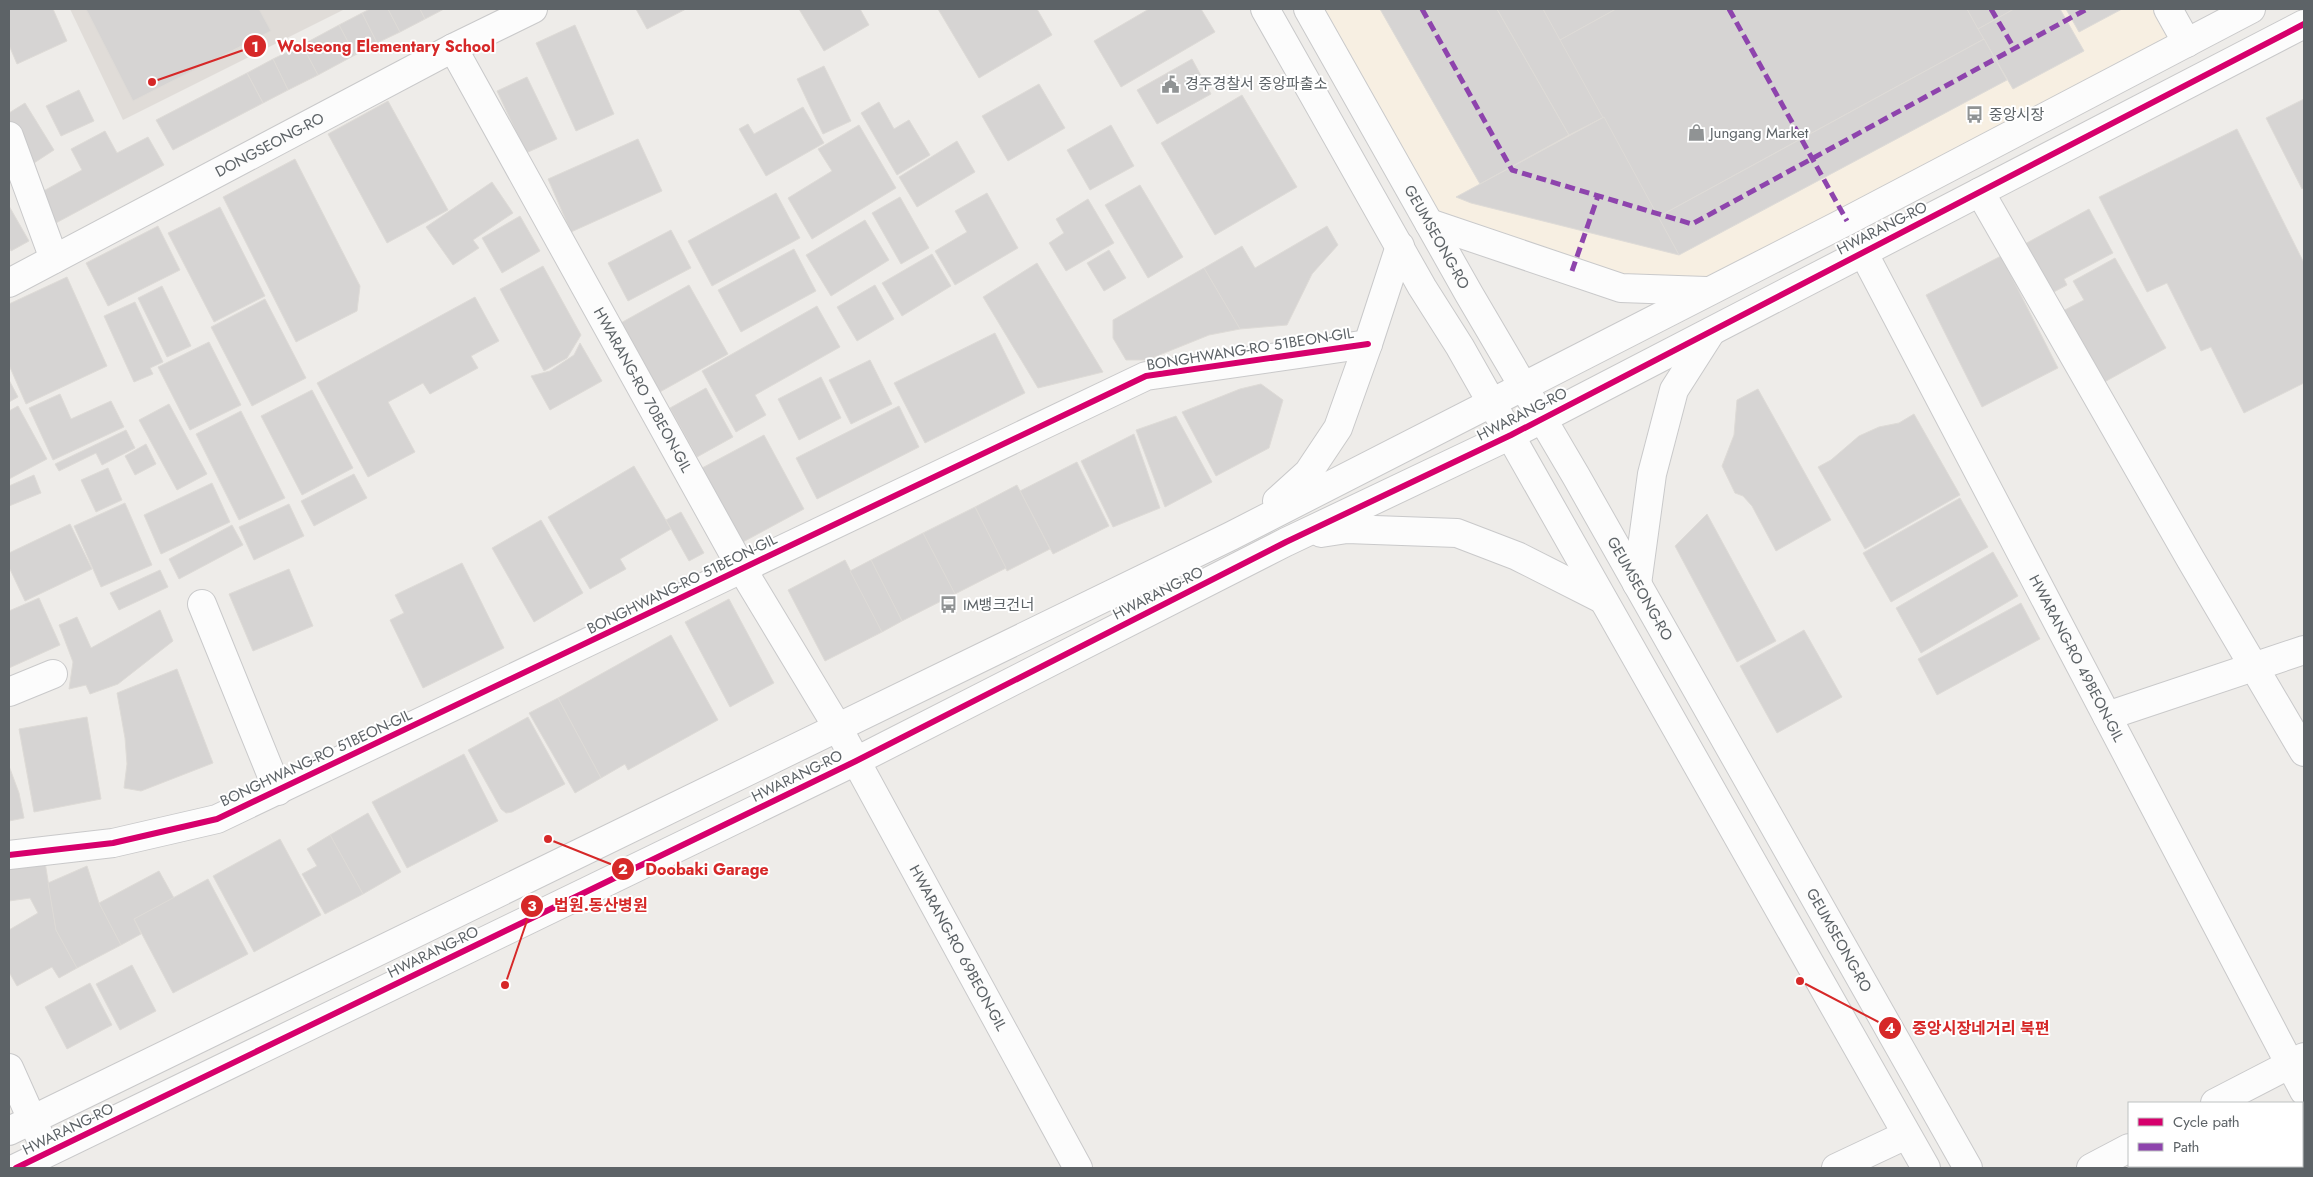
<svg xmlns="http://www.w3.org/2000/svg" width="2313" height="1177" viewBox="0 0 2313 1177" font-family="Jost,'Noto Sans KR',sans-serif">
<rect width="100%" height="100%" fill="#eeece9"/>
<polygon fill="#f7efe2" points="1308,9 2168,9 2187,43 1710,291 1621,288 1429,223"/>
<polygon fill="#e0dcd8" points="70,9 345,9 123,120"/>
<g fill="#d6d4d3" stroke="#dedbd7">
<polygon points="9,9 53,9 67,41 17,64 9,45"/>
<polygon points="86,9 259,9 271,31 133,101"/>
<polygon points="370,9 388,9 400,32 377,43 362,13"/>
<polygon points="388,9 420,9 425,19 400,32"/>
<polygon points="420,9 444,9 425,19"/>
<polygon points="636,9 686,9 647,29"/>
<polygon points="799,9 860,9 869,25 824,51"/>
<polygon points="938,9 1037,9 1052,35 979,78"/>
<polygon points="1149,9 1201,9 1215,32 1121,87 1094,41"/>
<polygon points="1380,9 1497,9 1569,135 1480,184"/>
<polygon points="1497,9 1543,9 1604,117 1569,135"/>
<polygon points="1543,9 1616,9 1560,40"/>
<polygon points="1616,9 1967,9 1984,39 1658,217 1560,40"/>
<polygon points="1967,9 2014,9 1978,29"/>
<polygon points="2014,9 2060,9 2084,51 2013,89 1978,29"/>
<polygon points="2066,9 2122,9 2079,32"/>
<polygon points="362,13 377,43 355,55 339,25"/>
<polygon points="339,25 355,55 318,75 302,45"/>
<polygon points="575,25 614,114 576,131 536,43"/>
<polygon points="1984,39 2007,80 1679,255 1658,217"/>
<polygon points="302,45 318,75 288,90 273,59"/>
<polygon points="273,59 288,90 263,103 247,73"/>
<polygon points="1192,59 1211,94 1157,124 1137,90"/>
<polygon points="824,66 851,121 823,134 797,79"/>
<polygon points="247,73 263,103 173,150 156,120"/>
<polygon points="527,77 557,139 526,153 497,91"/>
<polygon points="1039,84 1065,128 1008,161 982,116"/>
<polygon points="79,90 94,121 61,136 46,106"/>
<polygon points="1242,95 1297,187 1215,235 1161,143"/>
<polygon points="2304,99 2304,187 2302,189 2266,118"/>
<polygon points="388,101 448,210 387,243 328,134"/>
<polygon points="879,102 894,129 909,120 930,155 897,175 861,113"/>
<polygon points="25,103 54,150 34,163 9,122 9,113"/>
<polygon points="803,107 824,143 766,176 739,129 748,124 754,134"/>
<polygon points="1604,117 1679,255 1471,203 1456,197"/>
<polygon points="859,125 896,188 812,239 788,198 832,171 818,149"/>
<polygon points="1111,125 1134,166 1090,190 1067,150"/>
<polygon points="2237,129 2304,263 2304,383 2244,413 2211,347 2201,351 2167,283 2147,292 2099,197"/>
<polygon points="105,131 117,153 148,137 164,165 54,224 38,194 82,170 71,149"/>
<polygon points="638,139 662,191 571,232 548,179"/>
<polygon points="957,141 975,172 917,207 899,177"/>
<polygon points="295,159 360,286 357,311 296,342 223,197"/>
<polygon points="492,182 513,213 473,240 479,248 453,265 426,227"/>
<polygon points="1140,185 1183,257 1148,278 1105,205"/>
<polygon points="776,193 800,238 712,286 688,241"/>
<polygon points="987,193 1018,248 955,285 935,251 967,232 955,211"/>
<polygon points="900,197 929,248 901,264 872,213"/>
<polygon points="1088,199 1114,243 1066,271 1049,243 1064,233 1056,219"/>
<polygon points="9,206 29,241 11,251 9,247"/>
<polygon points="220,207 265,296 214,322 168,233"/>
<polygon points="2089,209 2113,253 2064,279 2067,285 2050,294 2023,245"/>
<polygon points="520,216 540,251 502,273 482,238"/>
<polygon points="865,220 889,260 831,296 806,255"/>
<polygon points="158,226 180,270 108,306 86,263"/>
<polygon points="1327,226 1338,245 1312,274 1287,325 1240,329 1204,268 1242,246 1255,268"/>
<polygon points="671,230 691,268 628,301 608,263"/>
<polygon points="794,249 816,291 741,332 718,290"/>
<polygon points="1109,250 1126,278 1104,291 1087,263"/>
<polygon points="932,254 951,286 902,316 882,283"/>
<polygon points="2001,256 2058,368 1982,407 1926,295"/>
<polygon points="2115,258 2166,348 2099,385 2059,313 2084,300 2073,281"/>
<polygon points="1037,263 1103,372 1038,388 983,297"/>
<polygon points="543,266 581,335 567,358 544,371 500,289"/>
<polygon points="1204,268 1240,329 1209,335 1147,360 1126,360 1113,338 1113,320"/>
<polygon points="67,277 107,366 26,404 9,365 9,304"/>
<polygon points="689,285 728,354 658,393 619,324"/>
<polygon points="875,285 894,319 857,341 837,307"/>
<polygon points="162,286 191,346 167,357 138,298"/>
<polygon points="475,297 499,341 471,356 478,368 430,394 423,383 388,402 415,452 368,477 317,383"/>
<polygon points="265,299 306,378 252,406 211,327"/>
<polygon points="135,302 163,362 150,368 153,374 134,382 104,316"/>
<polygon points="817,306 840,347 755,395 766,415 736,432 702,371"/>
<polygon points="995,333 1025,393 925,443 894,383"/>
<polygon points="209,342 241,405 190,430 158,367"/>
<polygon points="580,343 602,381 550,410 531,376 550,371 574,355"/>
<polygon points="870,360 892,404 851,424 829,380"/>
<polygon points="821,377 841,418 799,440 778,399"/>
<polygon points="9,380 18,397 9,402"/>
<polygon points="1261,384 1283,400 1269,448 1216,476 1182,412 1240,389"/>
<polygon points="706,388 733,437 697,457 670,408"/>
<polygon points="1758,389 1831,520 1776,551 1752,506 1743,496 1735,493 1722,466 1734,435 1737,400"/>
<polygon points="312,390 353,468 302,495 261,416"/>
<polygon points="60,394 71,419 111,401 124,427 53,460 29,408"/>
<polygon points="169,404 207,474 177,490 139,420"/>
<polygon points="18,406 47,459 9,479 9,411"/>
<polygon points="899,406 919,447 817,499 796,458"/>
<polygon points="241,411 285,498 239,520 196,434"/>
<polygon points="1914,414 1960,495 1865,549 1818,467 1831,460 1859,436 1879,427 1899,423"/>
<polygon points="1176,416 1212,482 1165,507 1136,430"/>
<polygon points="126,430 135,448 102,465 96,453 59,471 55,464"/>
<polygon points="1134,434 1160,508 1113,527 1081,461"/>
<polygon points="764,435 804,509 743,542 702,468"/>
<polygon points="146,444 156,464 135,475 125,456"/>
<polygon points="1077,462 1109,526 1053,554 1020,491"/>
<polygon points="634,466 671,529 620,559 626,569 590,589 548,517"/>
<polygon points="108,468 122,500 96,512 81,480"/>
<polygon points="354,474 367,498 314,526 301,501"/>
<polygon points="34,475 41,493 9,506 9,486"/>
<polygon points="212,483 230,522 161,554 144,515"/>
<polygon points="1017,485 1050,549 1007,571 975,507"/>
<polygon points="1960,498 1988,547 1891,602 1863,553"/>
<polygon points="125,503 152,565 101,587 74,526"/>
<polygon points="289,504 304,536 254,560 239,527"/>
<polygon points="975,507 1006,568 955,594 923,533"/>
<polygon points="681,512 704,553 689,561 666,520"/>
<polygon points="1707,514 1776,641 1737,662 1675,546"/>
<polygon points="541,520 583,593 534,622 492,548"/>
<polygon points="70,524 92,569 25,601 9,567 9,553"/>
<polygon points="232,525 243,545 179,579 169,559"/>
<polygon points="923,533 955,594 902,621 871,560"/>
<polygon points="1993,552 2018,596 1921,653 1896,608"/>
<polygon points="845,560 882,632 825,661 788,590"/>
<polygon points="871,560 902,621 882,632 850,571"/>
<polygon points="462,563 504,648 423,688 390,620 404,613 395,595"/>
<polygon points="289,569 313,626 253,651 229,594"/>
<polygon points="160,570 168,587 119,610 110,593"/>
<polygon points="39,598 60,645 9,668 9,611"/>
<polygon points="729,599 774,683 730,707 685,622"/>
<polygon points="2021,603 2040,639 1937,695 1918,659"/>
<polygon points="160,610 173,641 118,684 90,694 86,685 69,689 73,662 59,625 77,617 91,648"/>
<polygon points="1804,630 1842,697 1777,733 1740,666"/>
<polygon points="671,635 718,720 628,770 625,764 601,778 558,698"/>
<polygon points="177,669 213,763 141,791 124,788 127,764 125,738 117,693"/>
<polygon points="558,698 601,778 575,793 529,713"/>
<polygon points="87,717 101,799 34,812 19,729"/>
<polygon points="528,717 565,784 512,812 506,813 501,809 468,750"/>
<polygon points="464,754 498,821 407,868 372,802"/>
<polygon points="9,766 19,793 24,818 9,821"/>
<polygon points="368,813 401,872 363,894 330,835"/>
<polygon points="330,835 363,894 325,914 302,874 317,866 307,849"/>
<polygon points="280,839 321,915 254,952 213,876"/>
<polygon points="44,856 56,930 77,968 59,978 52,967 17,986 9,972 9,930 38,913 30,898 9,901 9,862"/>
<polygon points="87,866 99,903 121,945 77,968 56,930 48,883"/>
<polygon points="159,871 174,898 134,919 141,934 121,945 99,903"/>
<polygon points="208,879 248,954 173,993 134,919"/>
<polygon points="132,965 156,1011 120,1030 96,984"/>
<polygon points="90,983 112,1025 67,1049 45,1007"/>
</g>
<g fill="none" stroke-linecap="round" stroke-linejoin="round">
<defs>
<g id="minor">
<polyline points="1265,9 1422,287 1460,347 1926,1168"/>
<path id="s1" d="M1308 9 1469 294 1576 476 1968 1168"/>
<polyline points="2168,9 2187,43"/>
<path id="s2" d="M453 48 742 569 838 728 1078 1168"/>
<polyline points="9,136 54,259"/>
<polyline points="1980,192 2191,560 2304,752"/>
<polyline points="1429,223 1621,288 1706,291"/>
<path id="s3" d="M1863 252 2304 1091"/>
<path id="s4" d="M9 283 453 48 533 9"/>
<polyline points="1277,501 1308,473 1338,428 1368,344 1400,246"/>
<polyline points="1321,533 1347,529 1457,533 1517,556 1602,599"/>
<polyline points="1637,584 1652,474 1674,390 1711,332"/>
<polyline points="202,604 278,791"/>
<polyline points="9,692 53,674"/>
<polyline points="2107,716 2304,650"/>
<polyline points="9,855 113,843 217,819 1146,376 1368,344"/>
<polyline points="9,1068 39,1135"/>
<polyline points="2215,1103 2304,1057"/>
<polyline points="9,1131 1231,536 1847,221 2251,9"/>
<polyline points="16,1168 856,761 1286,542 1511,435 2304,24"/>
<polyline points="1836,1168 1906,1135"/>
<polyline points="2091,1168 2129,1148"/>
</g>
</defs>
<use href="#minor" stroke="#c9c9ca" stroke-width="30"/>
<use href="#minor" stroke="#fcfcfc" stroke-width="28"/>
<g stroke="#8e44ad" stroke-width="5" stroke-dasharray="10 5" stroke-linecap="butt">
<polyline points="1422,9 1512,170 1692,224 2087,9"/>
<polyline points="1729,9 1847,221"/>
<polyline points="1991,9 2014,48"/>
<polyline points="1572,271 1598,196"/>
</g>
<defs>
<g id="cycleway">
<polyline points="9,855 113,843 217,819 1146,376 1368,344"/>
<polyline points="16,1168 856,761 1286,542 1511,435 2304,24"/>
</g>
</defs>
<use href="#cycleway" stroke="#fff" stroke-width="9"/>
<use href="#cycleway" stroke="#d6006c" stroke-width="6"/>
</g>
<defs>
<symbol id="civic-bare" viewBox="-9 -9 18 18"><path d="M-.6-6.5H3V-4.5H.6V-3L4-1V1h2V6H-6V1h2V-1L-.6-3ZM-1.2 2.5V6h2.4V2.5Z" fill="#909394" stroke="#fff" stroke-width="2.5" paint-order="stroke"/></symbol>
<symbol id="bus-bare" viewBox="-9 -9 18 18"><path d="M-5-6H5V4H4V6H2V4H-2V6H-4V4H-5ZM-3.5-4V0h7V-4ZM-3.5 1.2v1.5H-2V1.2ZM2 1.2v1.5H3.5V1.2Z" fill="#909394" stroke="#fff" stroke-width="2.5" paint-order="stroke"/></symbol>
<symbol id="shop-bare" viewBox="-9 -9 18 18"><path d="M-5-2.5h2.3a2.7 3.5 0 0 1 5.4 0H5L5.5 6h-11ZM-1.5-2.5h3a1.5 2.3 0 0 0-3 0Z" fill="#909394" stroke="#fff" stroke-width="2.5" paint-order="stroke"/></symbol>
</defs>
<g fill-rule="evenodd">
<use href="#civic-bare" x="1158" y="72" width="25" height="25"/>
<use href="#bus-bare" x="1962" y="102" width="25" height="25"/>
<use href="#shop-bare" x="1684" y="120" width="25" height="25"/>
<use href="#bus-bare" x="936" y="592" width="25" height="25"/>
</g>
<g text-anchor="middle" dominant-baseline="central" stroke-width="4" stroke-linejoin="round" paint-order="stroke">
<g font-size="15" fill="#5d6367" stroke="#fff" text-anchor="start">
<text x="1185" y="84">경주경찰서 중앙파출소</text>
<text x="1989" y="115">중앙시장</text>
<text x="1710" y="133">Jungang Market</text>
<text x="963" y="605">IM뱅크건너</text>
</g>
<g font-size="15" fill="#5d6367" stroke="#fff">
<text stroke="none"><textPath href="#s4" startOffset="295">DONGSEONG-RO</textPath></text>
<text transform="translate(1882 228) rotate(-27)">HWARANG-RO</text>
<text stroke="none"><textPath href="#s1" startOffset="262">GEUMSEONG-RO</textPath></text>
<text transform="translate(1250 349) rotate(-9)">BONGHWANG-RO 51BEON-GIL</text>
<text stroke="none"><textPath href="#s2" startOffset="391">HWARANG-RO 70BEON-GIL</textPath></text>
<text transform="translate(1522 414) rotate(-27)">HWARANG-RO</text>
<text transform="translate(682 584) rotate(-26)">BONGHWANG-RO 51BEON-GIL</text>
<text stroke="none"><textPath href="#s1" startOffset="668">GEUMSEONG-RO</textPath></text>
<text transform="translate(1158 593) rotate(-27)">HWARANG-RO</text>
<text stroke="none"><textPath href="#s3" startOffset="459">HWARANG-RO 49BEON-GIL</textPath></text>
<text transform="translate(316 758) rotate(-25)">BONGHWANG-RO 51BEON-GIL</text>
<text transform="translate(797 776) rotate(-26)">HWARANG-RO</text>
<text stroke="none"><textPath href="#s1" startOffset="1072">GEUMSEONG-RO</textPath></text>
<text stroke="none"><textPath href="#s2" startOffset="1032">HWARANG-RO 69BEON-GIL</textPath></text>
<text transform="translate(433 952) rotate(-26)">HWARANG-RO</text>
<text transform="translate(68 1129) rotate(-26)">HWARANG-RO</text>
</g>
</g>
<path fill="none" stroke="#d62828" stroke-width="2" d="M152 82L255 46M548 839L623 869M505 985L532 906M1800 981L1890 1028"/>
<g fill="#d62828" stroke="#fff" stroke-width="2">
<circle cx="152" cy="82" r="5"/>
<circle cx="548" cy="839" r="5"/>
<circle cx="505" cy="985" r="5"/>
<circle cx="1800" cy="981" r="5"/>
<circle cx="255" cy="46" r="12"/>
<circle cx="623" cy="869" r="12"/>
<circle cx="532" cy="906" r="12"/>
<circle cx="1890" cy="1028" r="12"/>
</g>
<g font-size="15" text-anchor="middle" font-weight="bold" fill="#fff">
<text x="255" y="52">1</text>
<text x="623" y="874">2</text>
<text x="532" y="911">3</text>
<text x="1890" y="1033">4</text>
</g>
<g font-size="16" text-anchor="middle" font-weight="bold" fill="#d62828" stroke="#fff" stroke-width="4" stroke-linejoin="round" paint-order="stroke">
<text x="386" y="52">Wolseong Elementary School</text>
<text x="707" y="875">Doobaki Garage</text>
<text x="601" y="911">법원.동산병원</text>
<text x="1981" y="1034">중앙시장네거리 북편</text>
</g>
<rect width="2313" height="1177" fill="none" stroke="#5d6367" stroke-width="20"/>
<rect x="2128" y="1102" width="175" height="65" fill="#ffffff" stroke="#bec1c2"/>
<rect x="2138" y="1118" width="25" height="8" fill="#d6006c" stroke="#bec1c2"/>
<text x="2173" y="1127" font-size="15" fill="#5d6367">Cycle path</text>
<rect x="2138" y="1143" width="25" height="8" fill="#8e44ad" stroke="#bec1c2"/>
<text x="2173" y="1152" font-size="15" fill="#5d6367">Path</text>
</svg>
